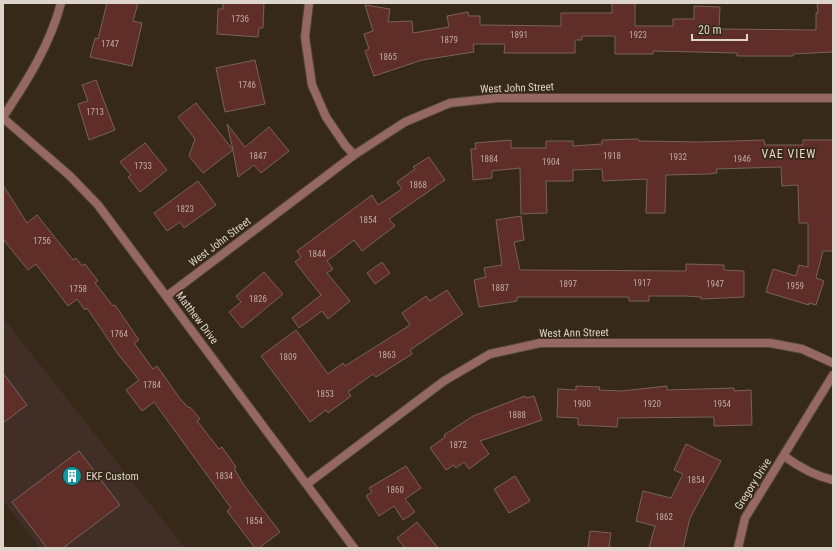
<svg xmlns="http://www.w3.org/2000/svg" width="836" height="551" viewBox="0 0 836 551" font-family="'Roboto Condensed',sans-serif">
<rect width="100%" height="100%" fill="#36291a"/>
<polygon fill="#412f27" points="3,318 185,548 40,548 3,500"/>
<g fill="#5f2e28" stroke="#79615d">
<polygon points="107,3 138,3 133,21 142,23 132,66 90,57 95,38 98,39"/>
<polygon points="223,3 264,3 263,28 259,28 258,37 217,34 218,9 223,9"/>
<polygon points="612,3 635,3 635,26 673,26 673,19 694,19 694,6 720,7 719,29 816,30 816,13 818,13 817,3 833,3 833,52 793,54 793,56 737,56 737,53 653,51 653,54 615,54 615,36 582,36 582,40 575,40 575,53 504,53 505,44 473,44 474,52 422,60 374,76 365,51 369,49 364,34 373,31 365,5 390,9 388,22 412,21 413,33 449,27 447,16 468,12 469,16 480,16 480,25 561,26 561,13 612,13"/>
<polygon points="255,60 265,104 225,112 216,68"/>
<polygon points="96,80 115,130 89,140 78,104 88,101 82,85"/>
<polygon points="196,103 233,150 227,124 245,147 269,127 289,151 261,173 254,165 238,177 233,150 203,173 189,156 195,139 178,117"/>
<polygon points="638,139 639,141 701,142 764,140 765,145 803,145 803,140 833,140 833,251 823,251 816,278 824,281 816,305 809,303 809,305 766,292 773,269 796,276 799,265 808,267 808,223 799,223 798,185 782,186 781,167 716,169 717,173 708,174 666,175 665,213 646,213 647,179 603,181 602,169 573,170 573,181 546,181 547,213 521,214 520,168 492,171 492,178 473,180 471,149 476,149 475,143 511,140 511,148 546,148 546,141 573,141 573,146 602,144 602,140"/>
<polygon points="145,143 167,170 140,192 128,177 131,175 120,162"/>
<polygon points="429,157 445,180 389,219 395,226 362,251 354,240 327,261 333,269 327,273 350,301 328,319 322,311 299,328 292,318 321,295 295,262 301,257 297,251 372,195 378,205 402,189 397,182 415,169 413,167"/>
<polygon points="198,181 216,205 184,228 180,222 167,231 154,213"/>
<polygon points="3,185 27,223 37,215 73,260 76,258 82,266 85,264 98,281 95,283 113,306 115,305 139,340 134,343 153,369 157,366 181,400 189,408 190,407 200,419 197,421 219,449 222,447 236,467 234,468 243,484 280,532 259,548 255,548 227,511 231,508 154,402 142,411 126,390 139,380 118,354 87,308 85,310 77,299 68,306 36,264 28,270 3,239"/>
<polygon points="521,216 524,240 514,242 520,270 686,271 686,264 724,265 724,270 744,271 744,297 701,299 701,297 685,296 649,296 649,301 629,301 629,297 517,297 517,301 479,307 474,280 486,277 484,268 502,265 496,220"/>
<polygon points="382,262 390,273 375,284 367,273"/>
<polygon points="264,272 283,294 242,328 229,312 241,302 236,296"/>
<polygon points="447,290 463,314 410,350 412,354 376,377 373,374 348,392 351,396 328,413 326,410 310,422 261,356 296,330 328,374 343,363 345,366 410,325 402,313 426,296 430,301"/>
<polygon points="3,373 27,405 3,423"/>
<polygon points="576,386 600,387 599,390 622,391 667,386 667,390 734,388 734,391 751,390 752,425 714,426 714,417 618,418 617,427 578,425 578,418 557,417 558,389 576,390"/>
<polygon points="525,396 526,398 534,396 542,420 480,441 489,454 469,469 464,462 456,468 454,465 446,470 430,448 445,437 444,435 473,416"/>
<polygon points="686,444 721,461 690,518 683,548 649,548 655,526 636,521 643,491 671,498 683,474 674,470"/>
<polygon points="79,451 120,505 63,548 47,548 12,502"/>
<polygon points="406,466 421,488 405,499 415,512 403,520 394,506 379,516 366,496 372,492 369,488"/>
<polygon points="515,476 530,501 509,513 494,489"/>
<polygon points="417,522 438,548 405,548 397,538"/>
<polygon points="590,531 611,533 609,548 588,548"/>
</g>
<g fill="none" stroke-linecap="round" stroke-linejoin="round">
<defs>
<g id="minor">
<polyline points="309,3 305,37 312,85 326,117 345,145 354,155"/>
<path d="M3 117C27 81 50 45 61 3"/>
<polyline points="3,118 70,176 98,205 354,548"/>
<polyline points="167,296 354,155 405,122 450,103 497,98 833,98"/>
<path d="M784 456C799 467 815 476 833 480"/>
<polyline points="307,484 444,381 490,354 540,343 770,343 802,349 833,363"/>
<polyline points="738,548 745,518 833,375"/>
</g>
</defs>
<use href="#minor" stroke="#514536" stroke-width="10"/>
<use href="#minor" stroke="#966864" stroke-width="8"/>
</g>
<defs>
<symbol id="building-disc" viewBox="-11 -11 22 22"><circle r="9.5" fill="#0f9aa8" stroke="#36291a"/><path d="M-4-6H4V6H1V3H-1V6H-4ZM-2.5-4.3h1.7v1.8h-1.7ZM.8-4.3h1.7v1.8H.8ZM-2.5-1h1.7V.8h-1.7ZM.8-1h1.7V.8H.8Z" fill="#fff"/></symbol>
</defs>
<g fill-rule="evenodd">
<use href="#building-disc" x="61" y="465" width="22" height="22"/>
</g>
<g text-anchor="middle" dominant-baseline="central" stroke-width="3.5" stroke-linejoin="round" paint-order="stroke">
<g font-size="9" fill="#beaba2">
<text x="240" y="19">1736</text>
<text x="519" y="35">1891</text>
<text x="638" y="35">1923</text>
<text x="449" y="40">1879</text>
<text x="110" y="44">1747</text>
<text x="388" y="57">1865</text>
<text x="247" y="85">1746</text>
<text x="95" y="112">1713</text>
<text x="258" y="156">1847</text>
<text x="612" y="156">1918</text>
<text x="678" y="157">1932</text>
<text x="489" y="159">1884</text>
<text x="742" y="159">1946</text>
<text x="551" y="162">1904</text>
<text x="143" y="166">1733</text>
<text x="418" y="185">1868</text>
<text x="185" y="209">1823</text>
<text x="368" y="220">1854</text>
<text x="42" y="241">1756</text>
<text x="317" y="254">1844</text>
<text x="642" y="283">1917</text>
<text x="568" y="284">1897</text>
<text x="715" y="284">1947</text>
<text x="795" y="286">1959</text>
<text x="500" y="288">1887</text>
<text x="78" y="289">1758</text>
<text x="258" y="299">1826</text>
<text x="119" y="334">1764</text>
<text x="387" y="355">1863</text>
<text x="288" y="357">1809</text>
<text x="152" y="385">1784</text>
<text x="325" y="394">1853</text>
<text x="582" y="404">1900</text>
<text x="652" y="404">1920</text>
<text x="722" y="404">1954</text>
<text x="517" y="415">1888</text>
<text x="458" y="445">1872</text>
<text x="224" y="476">1834</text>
<text x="696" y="480">1854</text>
<text x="395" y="490">1860</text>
<text x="664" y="517">1862</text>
<text x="254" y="521">1854</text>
</g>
<g font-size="11" fill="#ddd5cb" stroke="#36291a">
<text transform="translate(517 88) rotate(-2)">West John Street</text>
<text transform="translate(220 242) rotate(-37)">West John Street</text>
<text transform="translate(197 318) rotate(53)">Matthew Drive</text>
<text transform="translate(574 333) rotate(-1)">West Ann Street</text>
<text transform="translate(753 484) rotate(-58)">Gregory Drive</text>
</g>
<g font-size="11" fill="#ddd5cb" stroke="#36291a" text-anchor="start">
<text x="86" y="476">EKF Custom</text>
</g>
<g font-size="12" letter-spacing="1" fill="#e7d7c3" stroke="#36291a">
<text x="789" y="154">VAE VIEW</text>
</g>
</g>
<rect width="836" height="551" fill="none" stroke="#ddd5cb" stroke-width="8"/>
<path d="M692 34v6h55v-6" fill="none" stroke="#ddd5cb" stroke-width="2"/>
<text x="698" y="34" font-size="12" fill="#ddd5cb" stroke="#36291a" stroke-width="3" paint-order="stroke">20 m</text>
</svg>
